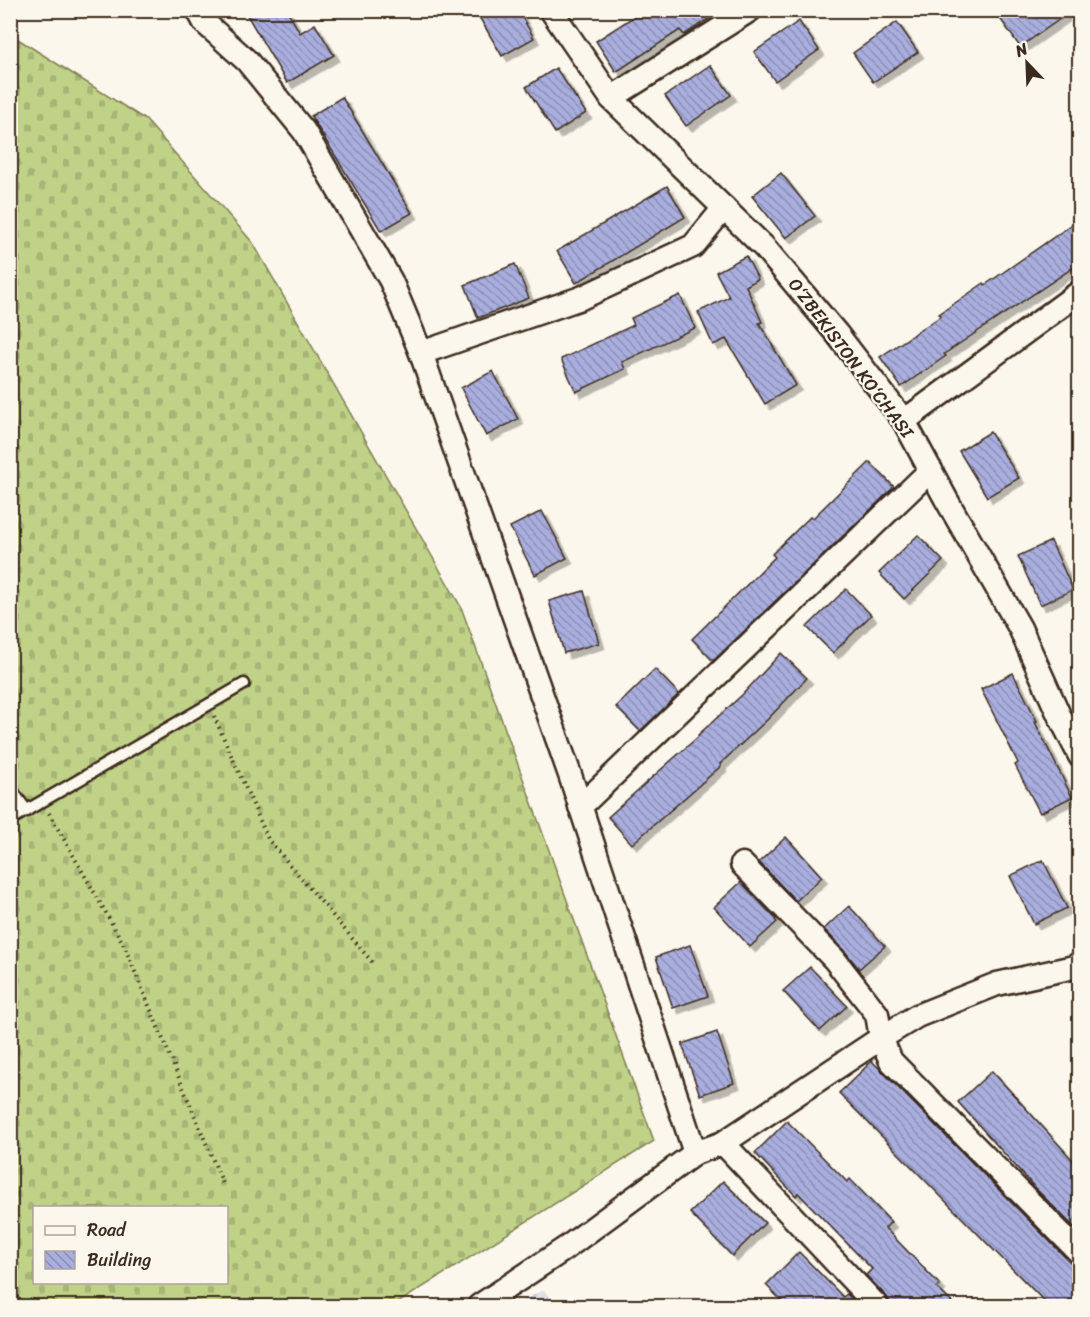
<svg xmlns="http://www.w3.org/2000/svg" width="1090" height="1317" font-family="Sriracha,sans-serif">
  <defs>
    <pattern id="industrial-furrows" width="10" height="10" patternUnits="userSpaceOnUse" patternTransform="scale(1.5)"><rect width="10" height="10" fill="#e2e1e8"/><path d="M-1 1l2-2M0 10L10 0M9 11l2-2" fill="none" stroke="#c3c1c7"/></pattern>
    <pattern id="cemetery-stones" width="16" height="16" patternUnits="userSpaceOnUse" patternTransform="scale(1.5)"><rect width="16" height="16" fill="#c0d287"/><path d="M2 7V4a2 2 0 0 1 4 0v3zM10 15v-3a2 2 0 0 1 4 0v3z" fill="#a6b474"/></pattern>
    <pattern id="building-back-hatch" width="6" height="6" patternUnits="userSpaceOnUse" patternTransform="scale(1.5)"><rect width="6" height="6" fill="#a9aedf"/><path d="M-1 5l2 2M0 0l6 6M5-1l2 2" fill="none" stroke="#8b8eb4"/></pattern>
    <filter id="shadow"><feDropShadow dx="5.5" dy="5.5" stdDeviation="0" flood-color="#0004"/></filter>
  </defs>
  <rect width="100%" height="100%" fill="#fbf7ec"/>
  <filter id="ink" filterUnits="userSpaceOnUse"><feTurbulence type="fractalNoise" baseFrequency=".0167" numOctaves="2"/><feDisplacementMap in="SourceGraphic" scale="12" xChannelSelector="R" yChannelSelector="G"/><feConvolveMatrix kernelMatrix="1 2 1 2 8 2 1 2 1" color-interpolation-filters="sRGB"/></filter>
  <g filter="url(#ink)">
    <!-- industrial -->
    <polygon fill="url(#industrial-furrows)" points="544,1290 557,1306 511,1306"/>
    <!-- cemetery -->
    <path fill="url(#cemetery-stones)" stroke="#7e7e52" stroke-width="1.5" fill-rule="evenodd" d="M10 34 146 120 253 243 461 607 654 1141 393 1306H11ZM34 1208H226V1282H34Z"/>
    <!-- building -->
    <g fill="url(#building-back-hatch)" stroke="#3b2a1e" stroke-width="1.5" filter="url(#shadow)">
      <polygon points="244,10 287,10 300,33 315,24 334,55 287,83"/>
      <polygon points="475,10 518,10 534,38 502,56"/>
      <polygon points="644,10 722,10 684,35 680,30 616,72 596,41"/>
      <polygon points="1009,10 1073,10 1020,47 999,17"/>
      <polygon points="799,21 819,50 775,81 754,52"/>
      <polygon points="897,22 918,52 873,82 853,53"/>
      <polygon points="710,65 731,95 686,126 665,96"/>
      <polygon points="556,68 586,113 555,133 526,87"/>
      <polygon points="342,97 412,213 381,231 311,116"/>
      <polygon points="781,173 815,216 786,238 752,196"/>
      <polygon points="667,186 685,217 576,283 557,251"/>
      <polygon points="1080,219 1080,263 944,354 946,356 901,387 880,357 941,316 939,314 984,283 985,285"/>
      <polygon points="746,256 758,279 746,286 762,322 759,323 796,385 765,404 726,339 713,345 698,312 729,297 716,272"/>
      <polygon points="515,264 529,298 478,318 465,285"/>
      <polygon points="680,295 695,328 622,362 625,369 576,392 561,359 634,325 631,318"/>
      <polygon points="493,371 518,419 486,436 461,388"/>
      <polygon points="990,432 1019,478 987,497 959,451"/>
      <polygon points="870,462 894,487 713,661 692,639 775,557 772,554 811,516 813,518"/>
      <polygon points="542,511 567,558 535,575 510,527"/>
      <polygon points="918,535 943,561 904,599 879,573"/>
      <polygon points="1051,541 1073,590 1040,605 1018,556"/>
      <polygon points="846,589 871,615 833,653 807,627"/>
      <polygon points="584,591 599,643 564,653 549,601"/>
      <polygon points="781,653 807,678 767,720 720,764 721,766 632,844 608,817 648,781 699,736 698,735 742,695"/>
      <polygon points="655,669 679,694 640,731 616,707"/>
      <polygon points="1013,673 1037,721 1035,722 1072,797 1040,813 1015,765 1018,763 981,689"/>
      <polygon points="786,837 822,877 796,901 759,862"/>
      <polygon points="1043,860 1067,908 1034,924 1010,876"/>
      <polygon points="741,882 776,919 775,920 777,922 750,947 714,907"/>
      <polygon points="849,906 885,946 859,969 844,950 824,929"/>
      <polygon points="690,945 708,996 673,1008 656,957"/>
      <polygon points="810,967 847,1006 820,1031 783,991"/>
      <polygon points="717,1032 734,1083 700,1095 682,1044"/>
      <polygon points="872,1061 1070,1262 1080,1266 1080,1306 1049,1306 839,1093"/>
      <polygon points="992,1071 1080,1168 1080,1233 1038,1191 958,1102"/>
      <polygon points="787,1121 847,1182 850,1179 891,1222 885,1228 940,1285 937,1288 956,1306 890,1306 890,1302 887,1297 866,1275 872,1269 798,1193 796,1196 755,1153"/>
      <polygon points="723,1181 765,1223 732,1256 690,1213"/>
      <polygon points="799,1252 843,1297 847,1294 859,1306 787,1306 766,1285"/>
    </g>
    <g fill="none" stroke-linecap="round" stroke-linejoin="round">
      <!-- service casing -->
      <g stroke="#3b2a1e" stroke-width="15">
        <g id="service">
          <polyline points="10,788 27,811"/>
          <polyline points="10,820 244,684"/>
        </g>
      </g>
      <!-- minor casing -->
      <g stroke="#3b2a1e" stroke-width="27">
        <g id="minor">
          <polyline points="198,10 205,23 247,61 304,131 391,281 421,353 570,775 695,1153"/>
          <polyline points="551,10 611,98 764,247 837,334 904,421 946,499 1020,628 1059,715 1080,756"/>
          <polyline points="611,98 750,10"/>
          <polyline points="421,353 581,298 693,246 724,208"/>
          <polyline points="904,421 1080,292"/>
          <polyline points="580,807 931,470"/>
          <polyline points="742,864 834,959 877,1014 881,1038 891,1061 1080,1253"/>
          <polyline points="723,1143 877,1306"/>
          <polyline points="479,1306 566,1248 695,1153 723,1143 881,1038 917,1016 997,984 1074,967 1080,963"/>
        </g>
      </g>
      <!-- path -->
      <g stroke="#3b2a1e" stroke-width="4" stroke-dasharray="1.5 4.5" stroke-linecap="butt">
        <polyline points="214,716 268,839 373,963"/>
        <polyline points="49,813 123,943 223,1184"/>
      </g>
      <!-- service -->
      <use href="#service" stroke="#fbf7ec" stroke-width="10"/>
      <!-- minor -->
      <use href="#minor" stroke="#fbf7ec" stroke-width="22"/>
    </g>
  </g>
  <g text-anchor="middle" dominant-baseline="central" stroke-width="4.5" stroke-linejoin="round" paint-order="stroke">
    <!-- street labels -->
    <g font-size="18" fill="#3b2a1e" stroke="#fbf7ec">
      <text transform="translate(851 358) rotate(53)">O‘ZBEKISTON KO‘CHASI</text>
    </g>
  </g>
  <!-- margin -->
  <rect width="1090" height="1317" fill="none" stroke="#fbf7ec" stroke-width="36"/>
  <rect x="18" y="18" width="1054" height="1281" fill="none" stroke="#3b2a1e" stroke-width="2" filter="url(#ink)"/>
  <!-- legend -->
  <rect x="33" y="1206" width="195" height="78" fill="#fbf7ec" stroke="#aea59a" stroke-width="1.5"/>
  <rect x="45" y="1226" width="30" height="9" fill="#fbf7ec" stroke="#aea59a" stroke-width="1.5"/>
  <text x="87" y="1236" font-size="18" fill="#3b2a1e">Road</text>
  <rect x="45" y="1251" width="30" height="18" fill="url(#building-back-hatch)" stroke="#aea59a" stroke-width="1.5"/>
  <text x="87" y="1266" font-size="18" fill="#3b2a1e">Building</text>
  <!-- north arrow -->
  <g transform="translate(1027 63) rotate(337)" stroke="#fbf7ec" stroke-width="4.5" paint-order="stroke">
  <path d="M0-4.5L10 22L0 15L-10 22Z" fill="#3b2a1e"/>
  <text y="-9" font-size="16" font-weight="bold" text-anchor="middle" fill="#3b2a1e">N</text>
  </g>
</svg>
